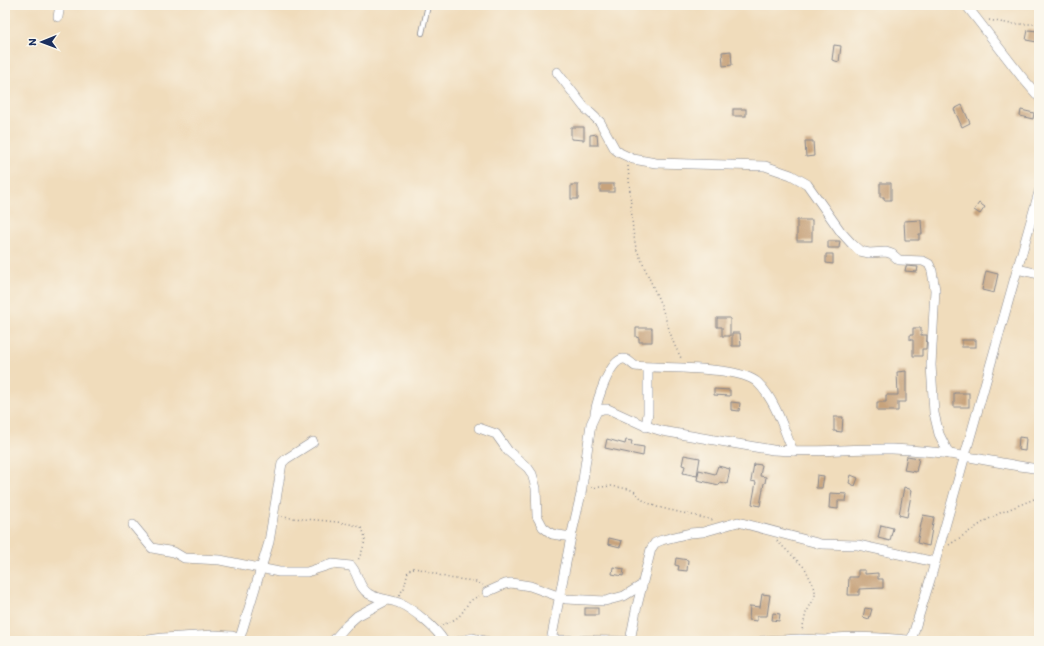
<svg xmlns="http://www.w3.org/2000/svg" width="1044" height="646" font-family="Itim,sans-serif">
  <rect width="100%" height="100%" fill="#fbf7ec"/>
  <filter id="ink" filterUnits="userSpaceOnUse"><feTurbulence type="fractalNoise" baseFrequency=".025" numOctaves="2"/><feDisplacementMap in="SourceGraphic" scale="8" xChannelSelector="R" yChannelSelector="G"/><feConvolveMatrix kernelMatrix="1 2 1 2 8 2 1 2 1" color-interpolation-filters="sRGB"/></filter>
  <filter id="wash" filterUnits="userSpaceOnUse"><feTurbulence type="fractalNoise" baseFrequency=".012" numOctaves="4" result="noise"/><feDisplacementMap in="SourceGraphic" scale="16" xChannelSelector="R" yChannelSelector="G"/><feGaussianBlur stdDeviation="0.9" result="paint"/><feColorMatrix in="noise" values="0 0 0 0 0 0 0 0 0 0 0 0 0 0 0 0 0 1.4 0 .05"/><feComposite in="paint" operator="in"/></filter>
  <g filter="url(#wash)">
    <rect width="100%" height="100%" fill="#f0dcbb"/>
    <g id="blocks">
      <!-- building -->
      <g fill="#c7a37b">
        <polygon points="1028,30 1038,31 1037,42 1026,40"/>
        <polygon points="834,45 841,46 839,62 832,60"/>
        <polygon points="731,51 732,65 723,66 722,52"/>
        <polygon points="962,105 970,123 962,127 954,109"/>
        <rect x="733" y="109" width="13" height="7"/>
        <polygon points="1021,110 1034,113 1033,119 1020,116"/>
        <polygon points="571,127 584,127 584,140 571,139"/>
        <polygon points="597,134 598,145 590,145 590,135"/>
        <polygon points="805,141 813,141 814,156 806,157"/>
        <polygon points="880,183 891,183 891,200 884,200 884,197 880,197"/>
        <rect x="600" y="184" width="14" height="8"/>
        <rect x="571" y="185" width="7" height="14"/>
        <polygon points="979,203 985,207 980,214 974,210"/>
        <rect x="797" y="220" width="15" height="21"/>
        <polygon points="921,220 922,234 919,234 919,240 905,240 904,221"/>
        <polygon points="828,241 840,241 839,248 828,248"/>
        <polygon points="826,254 833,254 833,264 826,263"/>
        <polygon points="906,266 918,267 917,272 905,271"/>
        <polygon points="986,271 998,274 994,293 982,290"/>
        <polygon points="717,318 730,318 730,336 722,336 722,327 717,327"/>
        <polygon points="636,328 652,328 652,342 639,342 639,338 636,337"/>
        <polygon points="913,328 921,328 921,335 927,335 926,349 922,349 922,356 913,356 913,340 910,340 910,335 913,335"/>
        <polygon points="732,333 740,333 741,346 732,346"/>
        <rect x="962" y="340" width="14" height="7"/>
        <polygon points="906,371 906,402 898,402 898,411 877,411 877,402 886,402 886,395 898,395 897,372"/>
        <polygon points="714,389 730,390 730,396 714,395"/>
        <rect x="954" y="393" width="15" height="14"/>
        <polygon points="731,402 740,403 739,411 731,410"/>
        <polygon points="834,417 843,417 842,432 834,431"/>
        <polygon points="1019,437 1026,438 1025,451 1018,450"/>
        <polygon points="607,439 625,444 626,440 632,441 631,445 644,447 643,456 605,448"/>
        <polygon points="684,455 700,458 697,476 683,473 685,466 682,465"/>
        <polygon points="907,456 919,458 916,472 904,470"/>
        <polygon points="754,464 762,465 760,476 766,477 765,483 764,483 760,506 752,504 756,482 751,481"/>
        <polygon points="718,466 730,469 727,484 720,482 719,485 697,480 699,470 715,474"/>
        <polygon points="817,475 824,476 822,488 816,488"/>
        <polygon points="851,475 858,478 855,486 849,483"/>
        <polygon points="904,487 912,490 907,517 899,515"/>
        <polygon points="830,493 847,494 846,501 838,501 838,509 829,508"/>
        <polygon points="923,515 934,517 929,546 917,543"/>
        <polygon points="881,525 893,528 890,541 878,538"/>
        <polygon points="609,538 622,541 620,547 608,544"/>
        <polygon points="676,558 688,560 687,571 678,570 679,566 675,565"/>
        <polygon points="613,567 624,569 623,576 612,574"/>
        <polygon points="858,570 865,570 865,574 878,573 878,579 883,579 883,588 859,589 859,595 848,595 849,577 858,577"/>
        <polygon points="762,594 770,595 767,616 757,616 757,621 749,620 750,606 760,607"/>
        <rect x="585" y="608" width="13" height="7"/>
        <polygon points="865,608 872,609 869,619 863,617"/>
        <polygon points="773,613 780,614 779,621 772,620"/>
      </g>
    </g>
  </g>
  <g filter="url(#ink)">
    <use href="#blocks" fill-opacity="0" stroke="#86868c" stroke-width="1"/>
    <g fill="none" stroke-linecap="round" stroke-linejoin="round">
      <!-- lane casing -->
      <g stroke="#86868c" stroke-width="6">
        <polyline id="lane" points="422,33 428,5"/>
      </g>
      <!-- street casing -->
      <g stroke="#86868c" stroke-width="10">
        <g id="street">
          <polyline points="966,5 1021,76 1039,97"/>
          <polyline points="58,17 60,5"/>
          <polyline points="557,72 584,107 600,122 615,149 620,153 633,159 656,163 765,166 791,175 807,184 841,232 852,244 860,251 869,253 886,252 892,254 899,260 923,261 929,264 932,271 935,290 931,365 934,413 939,434 949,454"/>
          <polyline points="1017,269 1039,274"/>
          <path d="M595 413C597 401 609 361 623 359 628 358 631 364 635 366 663 369 740 365 758 383 776 401 783 428 793 451"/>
          <polyline points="646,427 648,413 648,368"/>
          <polyline points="479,428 496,434 508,451 528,468 532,474 536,488 537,516 543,527 552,534 571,537"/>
          <path d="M133 525 152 548 174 552 184 558 220 560 279 572H307L332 564 351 566C359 574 358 588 369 594 377 599 389 599 399 603 413 609 436 628 444 641"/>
          <polyline points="487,592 505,584 511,583 530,586 566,599 605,601 624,596 642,585"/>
          <polyline points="551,640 622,641"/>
          <polyline points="141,641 163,638 214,635 232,636 240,639"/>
          <polyline points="239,641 269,542 282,463 286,459 313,442"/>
          <polyline points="333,641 347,625 357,616 387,600"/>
          <polyline points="460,641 473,638 485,641"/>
          <path d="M551 641 571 537 581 494 591 424 597 411 603 409H608L643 425 662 431 773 450C813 453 852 448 892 449 911 450 930 451 949 454 979 458 1009 465 1039 469"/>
          <polyline points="630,641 636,610 651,549 655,543 662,540 690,533 703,532 738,522 821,544 858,545 935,562"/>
          <polyline points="762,641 800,639 825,640"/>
          <path d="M824 641C838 634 893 639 911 640"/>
          <polyline points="911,641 930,580 1039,192"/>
        </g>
      </g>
      <!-- path -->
      <g stroke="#86868c" stroke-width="1.5" stroke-dasharray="1 3" stroke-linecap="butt">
        <polyline points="989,20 1011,24 1039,24"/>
        <polyline points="628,166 633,231 636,248 661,305 674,344 681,358"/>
        <polyline points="591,488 611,486 629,489 635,492 644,501 657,507 713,520"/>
        <path d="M282 517C295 519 353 521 361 528 369 537 362 552 358 560"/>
        <polyline points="777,541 805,568 815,589 815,597 806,613 802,630"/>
        <polyline points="949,545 985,521 1000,513 1039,497"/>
        <path d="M399 595 404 588 408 571 412 568C426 569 436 575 449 578 460 580 473 579 483 585"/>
        <path d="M442 625C449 622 456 620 461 614 468 605 467 601 479 596"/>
      </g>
      <!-- lane -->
      <use href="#lane" stroke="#fff" stroke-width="4.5"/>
      <!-- street -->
      <use href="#street" stroke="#fff" stroke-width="9"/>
    </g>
  </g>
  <!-- margin -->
  <rect width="1044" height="646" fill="none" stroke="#fbf7ec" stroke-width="20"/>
  <!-- north arrow -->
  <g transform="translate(42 42) rotate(269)" stroke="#fbf7ec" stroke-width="3" paint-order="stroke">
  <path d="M0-3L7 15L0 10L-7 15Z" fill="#1b2f5e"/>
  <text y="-6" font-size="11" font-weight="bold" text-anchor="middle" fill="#1b2f5e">N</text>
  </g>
</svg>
